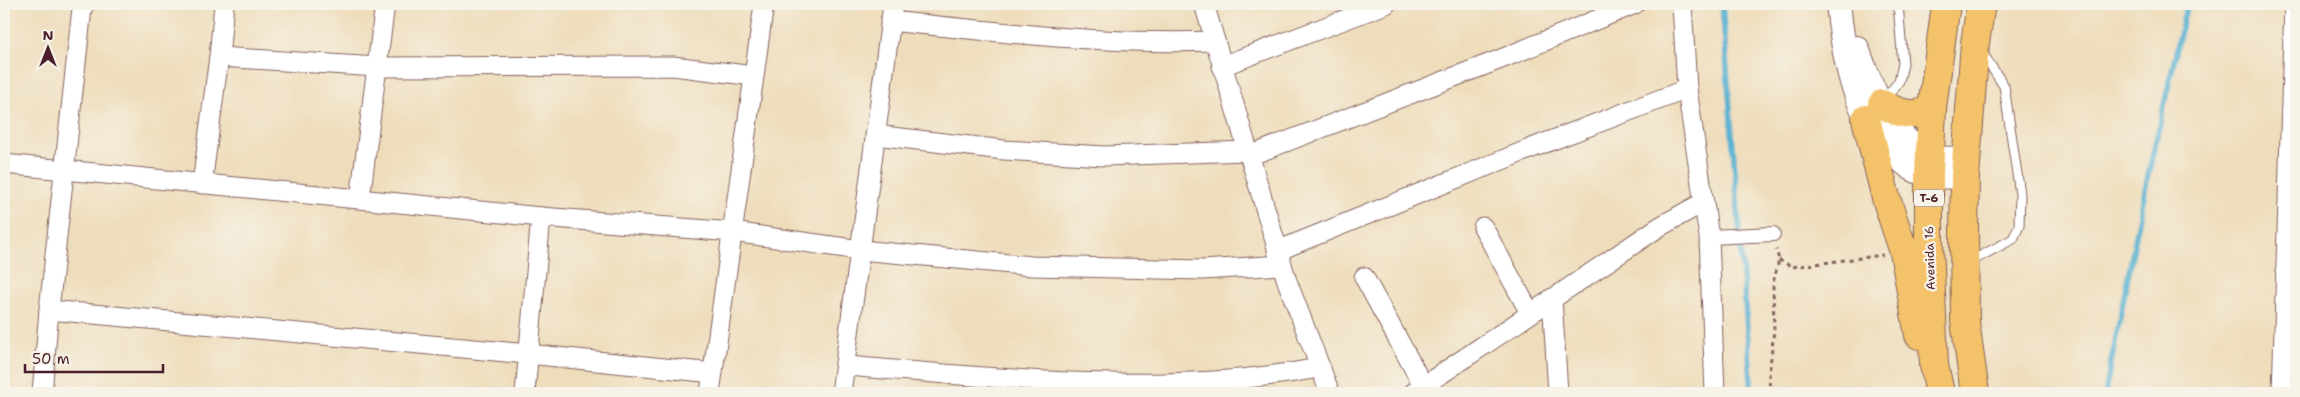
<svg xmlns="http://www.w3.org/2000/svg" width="2300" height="397" font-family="'Shantell Sans',sans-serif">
  <rect width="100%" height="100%" fill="#f7f3e8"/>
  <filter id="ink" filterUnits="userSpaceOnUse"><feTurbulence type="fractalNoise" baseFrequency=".02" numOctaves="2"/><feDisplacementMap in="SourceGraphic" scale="10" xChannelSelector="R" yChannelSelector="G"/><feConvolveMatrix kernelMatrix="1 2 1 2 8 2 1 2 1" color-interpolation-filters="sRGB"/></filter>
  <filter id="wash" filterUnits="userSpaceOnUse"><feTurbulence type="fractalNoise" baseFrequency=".0096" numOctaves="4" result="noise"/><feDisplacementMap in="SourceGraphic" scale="20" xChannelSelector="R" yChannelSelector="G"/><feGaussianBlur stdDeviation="1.12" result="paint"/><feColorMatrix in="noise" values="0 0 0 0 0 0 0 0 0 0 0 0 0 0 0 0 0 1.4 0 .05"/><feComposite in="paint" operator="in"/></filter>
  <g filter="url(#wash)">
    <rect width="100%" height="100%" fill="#edb"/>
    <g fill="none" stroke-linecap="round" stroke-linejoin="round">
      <!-- stream -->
      <g stroke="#53afd1" stroke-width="5.5">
        <polyline points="1722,4 1752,393"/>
        <polyline points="2105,393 2147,180 2187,4"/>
      </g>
    </g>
  </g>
  <g filter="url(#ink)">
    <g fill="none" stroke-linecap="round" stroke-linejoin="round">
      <!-- service casing -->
      <g stroke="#83625d" stroke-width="11">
        <g id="service">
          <polyline points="1883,102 1899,81 1903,64 1898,4"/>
          <polyline points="1969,262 2013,239 2019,226 2020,194 2004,86 1981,51"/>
        </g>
      </g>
      <!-- pedestrian casing -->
      <g stroke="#83625d" stroke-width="16">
        <polyline id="pedestrian" points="1709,237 1773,234"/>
      </g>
      <!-- minor casing -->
      <g stroke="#83625d" stroke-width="21">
        <g id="minor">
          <polyline points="1204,4 1287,281 1330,393"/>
          <polyline points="1682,4 1687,89 1709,237 1715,393"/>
          <path d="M890 21C998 32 1106 45 1215 41"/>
          <polyline points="219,57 377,67 673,66 754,76"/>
          <polyline points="1222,66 1386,4"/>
          <polyline points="875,135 1004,150 1104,156 1247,151"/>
          <polyline points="1249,156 1501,59 1635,4"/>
          <polyline points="4,164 541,217 733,232 860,250 1032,266 1202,270 1281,265"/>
          <polyline points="202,184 219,57 224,4"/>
          <polyline points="360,199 385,4"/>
          <polyline points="1483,227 1530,313"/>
          <polyline points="1277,251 1537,146 1687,89"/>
          <polyline points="1364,277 1424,387"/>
          <polyline points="1552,298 1558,393"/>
          <polyline points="49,310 528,354 713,373"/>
          <path d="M845 366C1002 378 1163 397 1319 368"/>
          <polyline points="42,393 49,310 82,8 85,4"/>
          <polyline points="525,393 541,217"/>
          <polyline points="710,393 764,4"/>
          <polyline points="841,393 893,4"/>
          <polyline points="1413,393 1659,227 1704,202"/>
          <polyline points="2282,393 2294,4"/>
        </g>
      </g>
      <!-- tertiary casing -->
      <g stroke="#83625d" stroke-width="26">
        <g id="tertiary">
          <path d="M1838 4C1844 59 1853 115 1895 154 1901 159 1906 166 1913 169 1928 178 1948 176 1965 177"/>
          <path d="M1857 48C1871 87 1890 135 1928 156 1937 161 1956 158 1967 158"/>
        </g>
      </g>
      <!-- trunk casing -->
      <g stroke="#83625d" stroke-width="30">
        <g id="trunk">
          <path d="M1882 104C1898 113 1915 119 1932 108"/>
          <polyline points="1866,119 1886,198 1904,252 1919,335"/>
          <polyline points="1940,393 1934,365 1929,244 1929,175 1932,108 1946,4"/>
          <polyline points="1975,393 1965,321 1964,232 1965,177 1975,43 1981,4"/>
        </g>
      </g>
      <!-- path -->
      <g stroke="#83625d" stroke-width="3" stroke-dasharray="4 4" stroke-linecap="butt">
        <polyline points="1779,260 1792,267 1883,255"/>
        <polyline points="1770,393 1769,376 1774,330 1773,283 1779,260 1776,249"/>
      </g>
      <!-- service -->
      <use href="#service" stroke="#fff" stroke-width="9"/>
      <!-- pedestrian -->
      <use href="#pedestrian" stroke="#fff" stroke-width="14"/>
      <!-- minor -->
      <use href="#minor" stroke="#fff" stroke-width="19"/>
      <!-- tertiary -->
      <use href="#tertiary" stroke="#fff" stroke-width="24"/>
      <!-- trunk -->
      <use href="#trunk" stroke="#f4c26a" stroke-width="28"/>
    </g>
  </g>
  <g text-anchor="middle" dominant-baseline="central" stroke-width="4.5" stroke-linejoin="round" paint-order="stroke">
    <!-- shield labels -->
    <rect fill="#f7f3e8" stroke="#7e5f64" stroke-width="1" x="1914" y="189.5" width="30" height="17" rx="4"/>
    <g font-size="11" font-weight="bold" fill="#4a1f2b">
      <text x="1929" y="198">T-6</text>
    </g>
    <!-- street labels -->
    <g font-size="12" fill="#4a1f2b" stroke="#f7f3e8">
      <text transform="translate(1930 258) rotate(-92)">Avenida 16</text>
    </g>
  </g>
  <!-- margin -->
  <rect width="2300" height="397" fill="none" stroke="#f7f3e8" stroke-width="20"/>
  <!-- north arrow -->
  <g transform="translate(48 48)" stroke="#f7f3e8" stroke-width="4" paint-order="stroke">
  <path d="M0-4L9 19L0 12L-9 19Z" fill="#4a1f2b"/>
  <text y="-8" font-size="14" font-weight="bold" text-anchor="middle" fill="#4a1f2b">N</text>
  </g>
  <!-- scale -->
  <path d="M25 364v8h138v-8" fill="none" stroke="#4a1f2b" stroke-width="2.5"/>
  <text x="32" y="364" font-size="15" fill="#4a1f2b" stroke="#f7f3e8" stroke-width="4" paint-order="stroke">50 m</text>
</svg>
